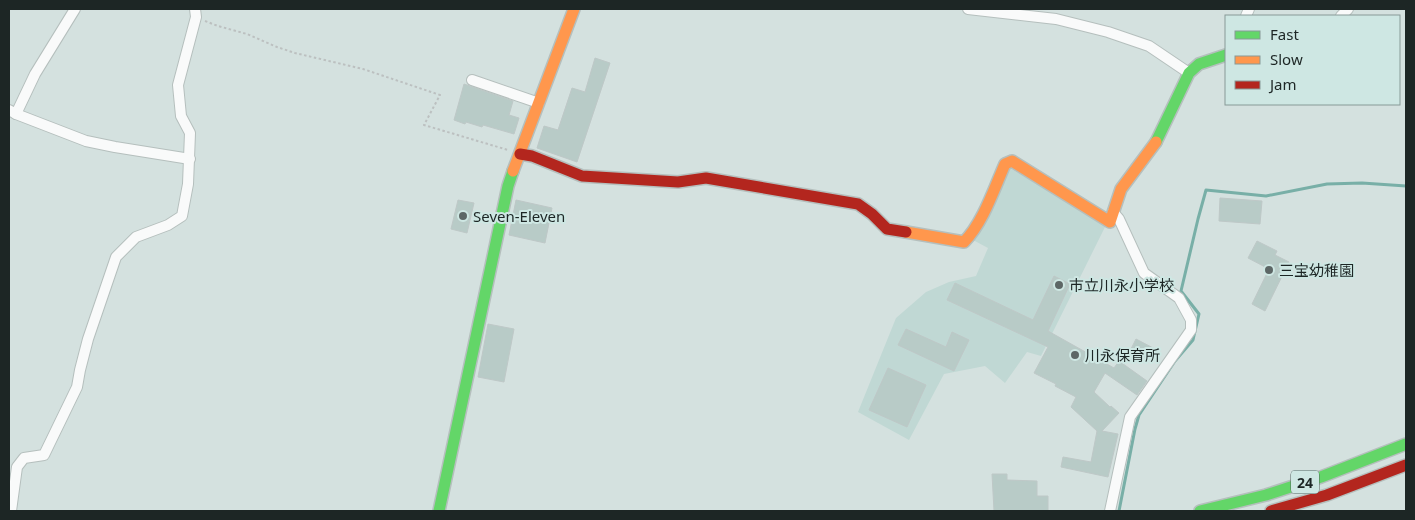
<svg xmlns="http://www.w3.org/2000/svg" width="1415" height="520" font-family="'Noto Sans','Noto Sans JP',sans-serif">
  <rect width="100%" height="100%" fill="#d4e1df"/>
  <!-- built -->
  <polygon fill="#c0d8d4" points="1008,167 1106,225 1041,356 1027,352 1005,383 985,366 944,374 909,440 858,412 896,318 926,292 949,282 976,276 988,248 973,240"/>
  <g fill="none" stroke-linecap="round" stroke-linejoin="round">
    <!-- stream -->
    <polyline stroke="#78afa7" stroke-width="3" points="1119,511 1135,429 1139,415 1175,361 1193,340 1199,314 1181,291 1198,219 1206,190 1266,196 1327,184 1362,183 1406,186"/>
  </g>
  <!-- building -->
  <g fill="#b8cbc7" stroke="#bec8c7">
    <polygon points="595,58 610,63 577,162 537,148 544,126 558,130 572,88 585,92"/>
    <polygon points="464,84 513,101 509,115 519,118 514,134 483,125 482,127 466,122 465,124 454,120"/>
    <polygon points="1220,198 1262,201 1260,224 1219,221"/>
    <polygon points="458,200 474,203 467,233 451,229"/>
    <polygon points="516,200 552,208 545,243 509,235"/>
    <polygon points="1257,241 1277,251 1275,255 1289,262 1265,311 1252,304 1269,269 1248,258"/>
    <polygon points="1054,276 1070,284 1048,331 1114,368 1119,361 1147,381 1137,395 1105,373 1094,392 1110,407 1111,406 1119,413 1102,431 1118,434 1108,477 1061,467 1063,457 1091,462 1097,431 1071,407 1076,397 1055,386 1056,384 1034,373 1048,347 947,300 955,283 1033,320"/>
    <polygon points="488,324 514,329 504,382 478,377"/>
    <polygon points="906,329 946,347 952,332 969,340 954,371 898,345"/>
    <polygon points="1136,339 1155,349 1147,362 1129,353"/>
    <polygon points="888,368 926,385 907,427 869,410"/>
    <polygon points="992,474 1007,474 1007,480 1037,481 1037,496 1048,496 1048,511 994,511"/>
  </g>
  <g fill="none" stroke-linecap="round" stroke-linejoin="round">
    <!-- street casing -->
    <g stroke="#b5bfbd" stroke-width="12">
      <g id="street">
        <polyline points="968,9 1056,19 1108,32 1149,46 1189,73"/>
        <polyline points="1246,16 1249,9"/>
        <polyline points="1341,16 1348,9"/>
        <polyline points="472,80 539,103"/>
        <polyline points="9,110 16,114 86,141 115,147 190,159"/>
        <polyline points="16,114 35,74 75,9"/>
        <polyline points="11,511 17,467 24,458 44,455 77,387 80,370 88,339 116,257 136,237 168,225 182,216 188,184 190,133 181,116 178,85 196,17 195,9"/>
        <polyline points="1110,511 1130,417 1191,330 1191,320 1179,298 1144,273 1119,219 1113,212"/>
      </g>
    </g>
    <!-- fast casing -->
    <g stroke="#b5bfbd" stroke-width="14">
      <g id="fast">
        <polyline points="1156,142 1189,73 1199,64 1226,55"/>
        <polyline points="439,511 508,186 513,171"/>
        <polyline points="1200,511 1266,495 1321,477 1406,444"/>
      </g>
    </g>
    <!-- slow casing -->
    <g stroke="#b5bfbd" stroke-width="14">
      <g id="slow">
        <polyline points="513,171 574,9"/>
        <path d="M906 232 964 242C983 223 994 189 1005 164L1012 161 1110 222 1121 189 1156 142"/>
      </g>
    </g>
    <!-- jam casing -->
    <g stroke="#b5bfbd" stroke-width="14">
      <g id="jam">
        <polyline points="520,154 532,156 582,176 678,182 706,178 858,204 872,214 887,229 906,232"/>
        <polyline points="1271,511 1327,495 1406,465"/>
      </g>
    </g>
    <!-- path -->
    <polyline stroke="#bcc0c0" stroke-width="2" stroke-dasharray="2.5 2.5" stroke-linecap="butt" points="205,21 218,26 247,34 277,47 295,53 363,69 440,95 424,125 508,150"/>
    <!-- street -->
    <use href="#street" stroke="#f9fafa" stroke-width="10"/>
    <!-- fast -->
    <use href="#fast" stroke="#63d668" stroke-width="11"/>
    <!-- slow -->
    <use href="#slow" stroke="#ff974d" stroke-width="11"/>
    <!-- jam -->
    <use href="#jam" stroke="#b3261e" stroke-width="11"/>
  </g>
  <!-- markers -->
  <g fill="#5d6766" stroke="#cee7e3" stroke-width="2">
    <circle cx="463" cy="216" r="5"/>
    <circle cx="1269" cy="270" r="5"/>
    <circle cx="1059" cy="285" r="5"/>
    <circle cx="1075" cy="355" r="5"/>
  </g>
  <g text-anchor="middle" dominant-baseline="central" stroke-width="4" stroke-linejoin="round" paint-order="stroke">
    <!-- shield labels -->
    <rect fill="#cee7e3" stroke="#52605e" stroke-width="1" x="1291" y="470.5" width="28" height="23" rx="4"/>
    <g font-size="14" font-weight="bold" fill="#1d2625">
      <text x="1305" y="482">24</text>
    </g>
    <!-- poi labels -->
    <g font-size="15" fill="#1d2625" stroke="#cee7e3" text-anchor="start">
      <text x="473" y="216">Seven-Eleven</text>
      <text x="1279" y="270">三宝幼稚園</text>
      <text x="1069" y="285">市立川永小学校</text>
      <text x="1085" y="355">川永保育所</text>
    </g>
  </g>
  <!-- border -->
  <rect width="1415" height="520" fill="none" stroke="#1d2625" stroke-width="20"/>
  <!-- legend -->
  <rect x="1225" y="15" width="175" height="90" fill="#cee7e3" stroke="#879a97"/>
  <rect x="1235" y="31" width="25" height="8" fill="#63d668" stroke="#879a97"/>
  <text x="1270" y="40" font-size="15" fill="#1d2625">Fast</text>
  <rect x="1235" y="56" width="25" height="8" fill="#ff974d" stroke="#879a97"/>
  <text x="1270" y="65" font-size="15" fill="#1d2625">Slow</text>
  <rect x="1235" y="81" width="25" height="8" fill="#b3261e" stroke="#879a97"/>
  <text x="1270" y="90" font-size="15" fill="#1d2625">Jam</text>
</svg>
